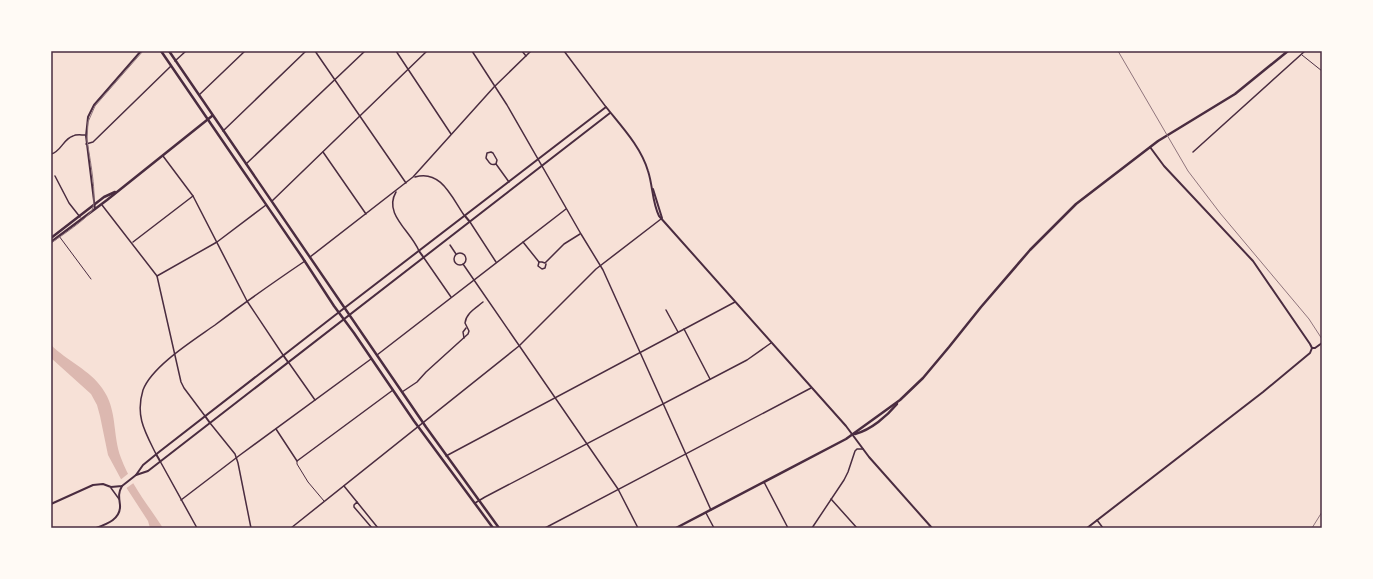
<svg xmlns="http://www.w3.org/2000/svg" width="1373" height="579" font-family="Helvetica,sans-serif">
  <rect width="100%" height="100%" fill="#f7e1d7"/>
  <!-- water -->
  <path fill="#dcb8b0" d="M51 345C66 360 91 371 102 388 118 410 112 434 121 458 130 483 148 505 163 528H150L148 521 122 481 108 455 100 416 97 405 91 394 51 358Z"/>
  <!-- pier -->
  <polygon fill="#f7e1d7" points="129,473 135,482 125,489 119,481"/>
  <g fill="none" stroke-linecap="round" stroke-linejoin="round">
    <!-- service -->
    <g stroke="#4a2c40" stroke-width="1">
      <polyline points="1302,55 1322,71"/>
      <polyline points="59,236 91,279"/>
      <polyline points="297,461 297,464 308,482 324,501"/>
    </g>
    <!-- pedestrian -->
    <g stroke="#4a2c40" stroke-width="1.5">
      <polyline points="450,245 456,254"/>
      <circle cx="460" cy="259" r="6"/>
      <polyline points="463,264 474,280"/>
    </g>
    <!-- minor -->
    <g stroke="#4a2c40" stroke-width="1.5">
      <polyline points="315,51 406,183"/>
      <polyline points="396,51 451,134"/>
      <polyline points="472,51 507,105 581,234 603,270 711,510"/>
      <polyline points="522,51 526,56"/>
      <polyline points="564,51 606,107"/>
      <polyline points="175,61 186,51"/>
      <polyline points="199,95 245,51"/>
      <polyline points="223,131 306,51"/>
      <polyline points="86,144 93,142 171,66"/>
      <polyline points="323,152 366,214"/>
      <path d="M491 152 493 153 497 160 496 164C490 166 489 162 486 158L487 153Z"/>
      <polyline points="1193,152 1305,51"/>
      <path d="M51 154C61 152 63 139 73 136 76 134 81 135 85 135"/>
      <polyline points="163,156 193,196 247,301 283,355"/>
      <polyline points="246,164 365,51"/>
      <polyline points="496,164 509,182"/>
      <polyline points="55,176 69,203 80,217"/>
      <path d="M415 177C441 169 452 198 464 215"/>
      <path d="M396 192C383 214 411 231 419 251"/>
      <polyline points="272,201 427,51"/>
      <polyline points="102,205 157,276 181,382 184,388 205,416"/>
      <polyline points="470,222 496,262"/>
      <polyline points="133,242 193,196"/>
      <polyline points="523,242 539,262 542,262 545,263 564,244 580,234"/>
      <polyline points="310,257 413,177 494,87 531,51"/>
      <polyline points="424,258 451,297"/>
      <polyline points="539,262 538,266 542,269 545,268 546,264"/>
      <polyline points="157,276 217,242 266,205"/>
      <polyline points="474,280 618,489 638,528"/>
      <polyline points="666,310 678,332"/>
      <polyline points="684,329 710,379"/>
      <polyline points="464,338 463,332 466,328"/>
      <polyline points="377,355 566,209"/>
      <polyline points="289,363 315,400"/>
      <path d="M402 392 417 382 426 372 468 334 469 331 465 323C466 313 476 308 483 302"/>
      <polyline points="210,423 235,454 238,463 251,528"/>
      <polyline points="276,429 297,461 393,390"/>
      <path d="M156 454C145 432 135 416 143 390 152 366 194 340 215 325 244 303 274 282 305 261"/>
      <polyline points="446,456 735,302"/>
      <polyline points="160,461 197,528"/>
      <polyline points="764,482 788,528"/>
      <polyline points="344,486 357,502"/>
      <polyline points="111,488 119,499"/>
      <polyline points="831,499 857,528"/>
      <polyline points="181,500 240,455 371,359"/>
      <polyline points="475,503 485,497 747,360 771,343"/>
      <polyline points="706,513 714,528"/>
      <polyline points="1097,520 1103,528"/>
      <polyline points="291,528 519,346 596,269 661,219"/>
      <polyline points="372,528 354,507 354,505 357,502 378,528"/>
      <polyline points="545,528 811,388"/>
      <polyline points="812,528 844,480 848,472 855,451 857,449 863,449"/>
    </g>
    <!-- tertiary -->
    <g stroke="#4a2c40" stroke-width="2">
      <polyline points="653,189 662,218"/>
      <polyline points="95,209 86,136 88,117 94,105 141,51"/>
      <polyline points="465,216 470,222"/>
      <polyline points="419,251 424,258"/>
      <polyline points="1312,348 1315,348 1322,343"/>
      <polyline points="283,355 288,362"/>
      <polyline points="205,416 210,423"/>
      <polyline points="156,454 160,461"/>
      <path d="M136 475 143 465 159 452 334 316 606 107C622 127 641 147 648 171 653 186 652 202 659 216L846 426 869 457 932 528"/>
      <polyline points="51,504 93,485 103,484 111,487 122,486 136,475 148,471 610,113"/>
      <path d="M96 528C107 524 121 519 120 505 119 497 118 493 122 486"/>
      <polyline points="1087,528 1263,392 1310,353 1312,348 1310,344 1253,261 1164,166 1150,147"/>
    </g>
    <!-- secondary -->
    <g stroke="#4a2c40" stroke-width="2.5">
      <polyline points="51,238 104,197 115,192"/>
      <polyline points="51,242 107,200 212,116"/>
      <path d="M855 434C871 430 887 416 897 404"/>
      <polyline points="676,528 846,439 900,400 923,378 949,347 981,307 1030,250 1076,204 1158,141 1235,94 1288,51"/>
    </g>
    <!-- primary -->
    <g stroke="#4a2c40" stroke-width="2.5">
      <polyline points="161,51 302,257 334,306 354,333 414,421 493,528"/>
      <polyline points="169,51 426,427 499,528"/>
    </g>
    <!-- tram -->
    <path stroke="#8f747c" stroke-width="1" d="M51 243C61 236 87 219 92 210 98 199 89 154 87 140L88 122 95 106 143 51"/>
    <!-- rail -->
    <g stroke="#8f747c" stroke-width="1">
      <polyline points="1118,51 1188,171 1220,213 1309,319 1322,339"/>
      <polyline points="1312,528 1322,512"/>
    </g>
  </g>
  <!-- border -->
  <rect width="1373" height="579" fill="none" stroke="#fffaf5" stroke-width="104"/>
  <rect x="52" y="52" width="1269" height="475" fill="none" stroke="#4a2c40" stroke-width="1.5"/>
</svg>
